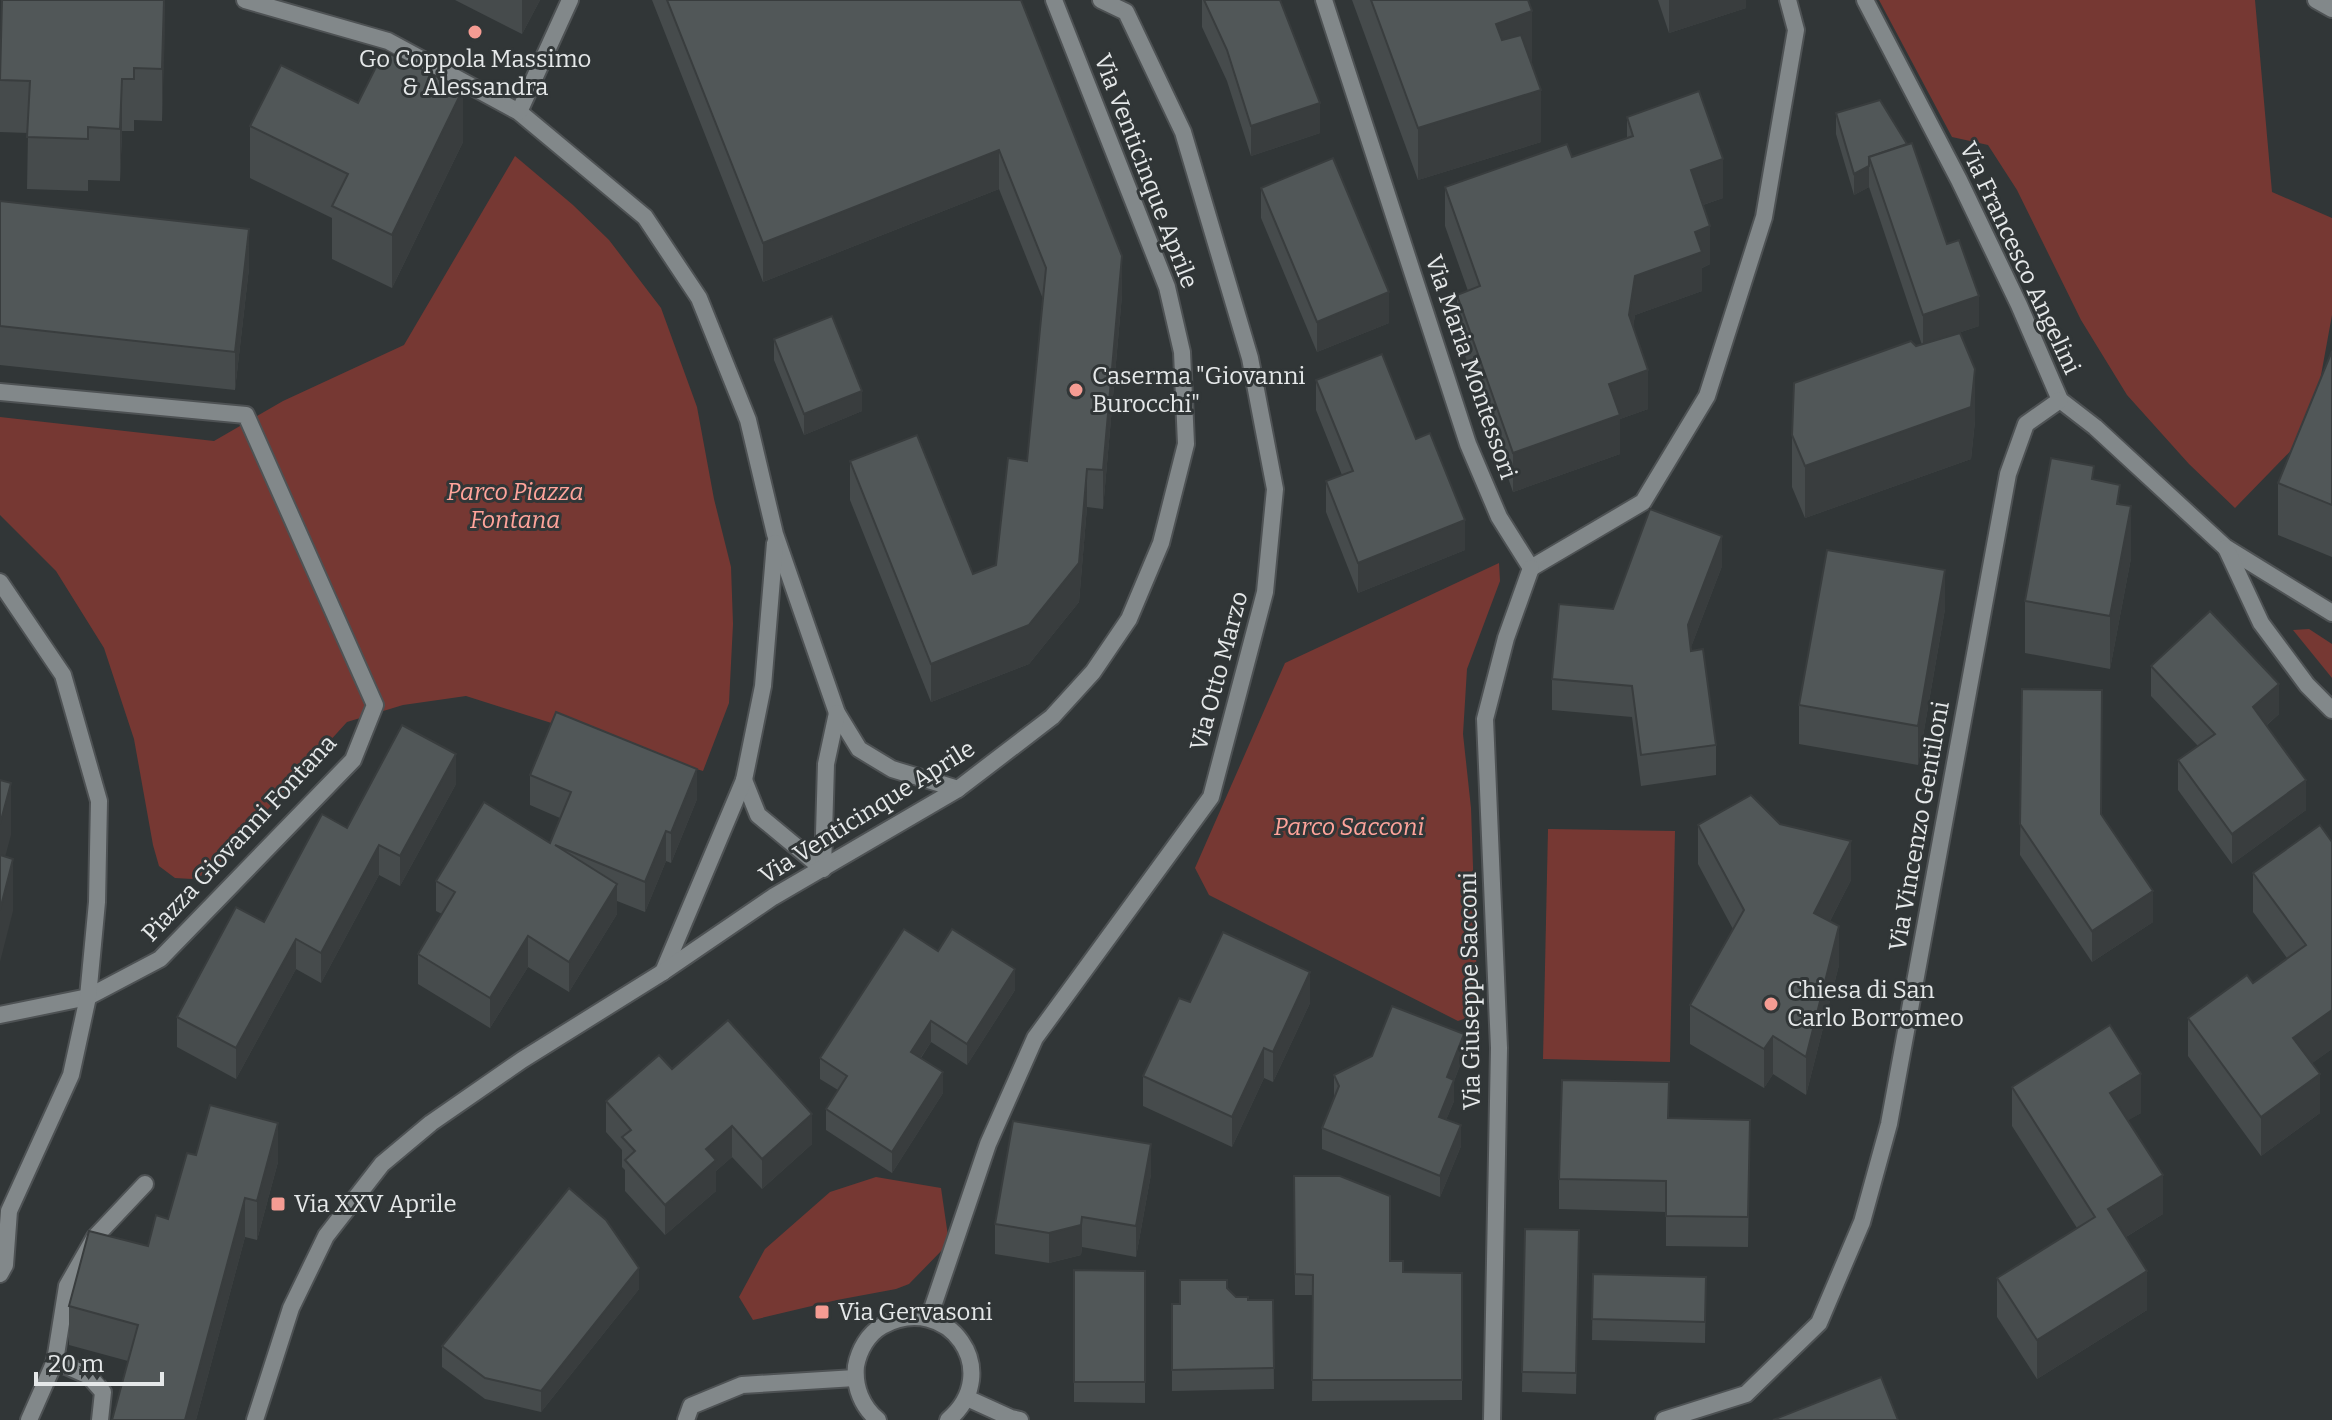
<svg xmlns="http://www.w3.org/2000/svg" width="2332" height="1420" font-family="Bitter,serif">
  <rect width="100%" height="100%" fill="#313637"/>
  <!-- green -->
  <g fill="#763833">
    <polygon points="1879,0 2255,0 2272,192 2332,218 2332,315 2311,430 2235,508 2189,464 2127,395 2081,320 2017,190 1988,145 1952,137"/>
    <polygon points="515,156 573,205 609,240 661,308 697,407 714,499 731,567 733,624 729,703 703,771 466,696 403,705 347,722 211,872 192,879 175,878 159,866 153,845 134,739 104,648 56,571 0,515 0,417 214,441 283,401 404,345"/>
    <polygon points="1499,563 1500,581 1467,669 1463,734 1471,808 1478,1014 1458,1021 1209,895 1195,868 1285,663"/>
    <polygon points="2309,629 2332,644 2332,678 2293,630"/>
    <polygon points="1548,829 1675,831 1670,1062 1543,1059"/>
    <polygon points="876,1177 941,1188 949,1243 909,1284 896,1289 837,1300 753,1320 739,1297 765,1249 830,1192"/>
  </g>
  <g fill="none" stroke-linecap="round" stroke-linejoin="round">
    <!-- service casing -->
    <g stroke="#4e5254" stroke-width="20">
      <g id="service">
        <polyline points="2316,0 2332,9"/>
        <polyline points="0,1015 88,997"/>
        <polyline points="55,1361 89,1376 103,1392 100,1420"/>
        <polyline points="29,1420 55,1361 67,1286 95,1237 145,1184"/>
      </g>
    </g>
    <!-- minor casing -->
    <g stroke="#4e5254" stroke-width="20">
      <g id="minor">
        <polyline points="245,0 388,41 519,112 645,217 699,298 748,420 775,534 837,713 859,749 892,769 958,789"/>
        <polyline points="1324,0 1468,444 1499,517 1531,568 1643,502 1707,396 1764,217 1796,30 1788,0"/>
        <polyline points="1865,0 1959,180 2019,305 2060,400 2095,427 2225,547 2332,613"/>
        <polyline points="519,112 570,0"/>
        <polyline points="0,392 246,415 375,705 353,760 160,959 88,997"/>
        <polyline points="2226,548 2261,623 2307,685 2332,710"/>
        <polyline points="744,780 758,815 823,869"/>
        <polyline points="823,869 826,764 837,713"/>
        <polyline points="663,972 744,780 763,686 775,543"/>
        <polyline points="929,1318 988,1144 1035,1038 1211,797 1265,592 1275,489 1250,358 1183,132 1126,12 1101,0"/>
        <polyline points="967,1398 1011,1418 1020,1420"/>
        <polyline points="686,1420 691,1406 742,1385 855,1378"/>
        <path d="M878 1420C862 1407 854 1387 856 1366 859 1350 868 1334 882 1326 948 1290 1005 1372 948 1420"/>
        <polyline points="1492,1420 1499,1048 1485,719 1506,638 1531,568"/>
        <polyline points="1664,1420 1746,1394 1819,1323 1862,1222 1889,1124 2008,474 2026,424 2060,400"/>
      </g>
    </g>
    <!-- tertiary casing -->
    <g stroke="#4e5254" stroke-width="20">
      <g id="tertiary">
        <polyline points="0,582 63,675 99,801 97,902 88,997 71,1075 9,1211 5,1265 0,1274"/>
        <polyline points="255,1420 291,1308 326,1236 382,1164 431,1123 522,1060 663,972 773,897 958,789 1052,717 1093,672 1129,619 1161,543 1186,444 1182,352 1167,287 1054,0"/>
      </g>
    </g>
    <!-- service -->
    <use href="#service" stroke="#82888a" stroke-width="16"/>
    <!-- minor -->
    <use href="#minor" stroke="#82888a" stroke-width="16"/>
    <!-- tertiary -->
    <use href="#tertiary" stroke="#82888a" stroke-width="16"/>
  </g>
  <!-- wall -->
  <g fill="#464b4c">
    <polygon points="165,0 162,121 134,120 134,131 122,131 120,181 88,180 88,191 27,189 28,133 0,132 0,54"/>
    <polygon points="455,0 540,0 522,34"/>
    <polygon points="652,0 1021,0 1122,295 1103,509 1087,507 1079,602 1029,664 931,702 850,500 850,461 973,574 996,565 1027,461 1043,299 999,189 763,282"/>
    <polygon points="1202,0 1280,0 1320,133 1251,156 1227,81 1202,27"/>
    <polygon points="1352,0 1528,0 1532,64 1541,142 1418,180"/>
    <polygon points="1658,0 1746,0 1746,8 1669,33"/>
    <polygon points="358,103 463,142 392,288 332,259 332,218 250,178 250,126"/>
    <polygon points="1836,113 1947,244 1979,326 1943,338 1975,421 1971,459 1805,518 1792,487 1792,435 1916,346 1922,345 1869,187 1854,195 1836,134"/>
    <polygon points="1627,117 1723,198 1703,205 1710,264 1702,268 1702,291 1635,315 1633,327 1648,409 1620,419 1620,454 1513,492 1457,333 1457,295 1468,291 1445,226 1445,187 1572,157 1627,138"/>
    <polygon points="1261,188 1389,323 1317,352 1261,218"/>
    <polygon points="0,201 249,268 235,390 0,365"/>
    <polygon points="774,339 862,411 804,435 774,360"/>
    <polygon points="2332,351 2332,557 2278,535 2278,483"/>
    <polygon points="1316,380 1416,439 1465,550 1358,593 1326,512 1326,481 1342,475 1316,410"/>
    <polygon points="2094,480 2120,504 2131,558 2110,669 2025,653 2025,601"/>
    <polygon points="1722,566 1691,647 1716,745 1716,775 1641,786 1632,717 1552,710 1552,679 1613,609"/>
    <polygon points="1945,609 1918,765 1799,744 1799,705"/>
    <polygon points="2151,666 2279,714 2267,725 2306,810 2232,864 2178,790 2178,760 2198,746 2151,696"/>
    <polygon points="2022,689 2101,814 2153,922 2092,962 2020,855"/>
    <polygon points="530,775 697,799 671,863 666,861 645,912 617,901 617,914 569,992 528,967 490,1028 418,984 418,954 442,914 436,911 436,881 550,843 560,818 530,805"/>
    <polygon points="456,784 400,886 379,875 321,983 296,969 236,1079 177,1047 177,1017 264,922 347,828"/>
    <polygon points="1698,825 1851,880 1830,921 1839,965 1806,1095 1773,1074 1764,1088 1690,1044 1690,1005 1733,929 1698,864"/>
    <polygon points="2332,842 2332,1049 2312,1063 2320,1113 2261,1156 2188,1056 2188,1018 2253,983 2287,958 2253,912 2253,873"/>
    <polygon points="938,951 1015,990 967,1065 931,1042 921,1058 943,1093 892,1173 826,1130 826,1109 838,1090 820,1079 820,1058"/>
    <polygon points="1190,1002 1310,1003 1273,1082 1264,1078 1232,1147 1143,1106 1143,1076"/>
    <polygon points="1464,1055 1454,1081 1454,1101 1446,1120 1461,1146 1440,1197 1322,1149 1322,1128 1334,1097 1334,1075"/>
    <polygon points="672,1069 812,1144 762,1189 732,1157 716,1171 716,1191 665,1235 625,1191 625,1170 622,1167 622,1150 606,1132 606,1101"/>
    <polygon points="2012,1087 2141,1113 2128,1120 2163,1214 2126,1237 2147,1310 2037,1379 1997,1317 1997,1278 2077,1228 2012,1126"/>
    <polygon points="1669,1118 1750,1120 1748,1247 1666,1246 1666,1212 1559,1209 1559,1179"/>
    <polygon points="196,1155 278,1162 257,1240 245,1237 196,1420 112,1420 128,1361 69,1345 69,1306 148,1246 168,1219"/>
    <polygon points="1151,1174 1136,1257 1082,1247 1081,1255 1049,1263 995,1254 995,1224"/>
    <polygon points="1294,1176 1403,1272 1462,1273 1462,1400 1312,1401 1313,1295 1295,1295"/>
    <polygon points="1525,1229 1579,1230 1576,1394 1522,1392"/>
    <polygon points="1074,1270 1145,1271 1145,1403 1074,1402"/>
    <polygon points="1593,1274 1706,1277 1705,1343 1592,1340"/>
    <polygon points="1227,1288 1236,1297 1248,1300 1273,1300 1274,1389 1172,1391 1172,1304 1180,1304"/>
    <polygon points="639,1289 541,1412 485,1399 442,1367 442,1346"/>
  </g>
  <!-- shaded-wall -->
  <g fill="#393d3e">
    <polygon points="164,0 165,30 162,121 162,69"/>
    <polygon points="522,0 540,0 522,34"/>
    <polygon points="1669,0 1746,0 1746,8 1669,33"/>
    <polygon points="1532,11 1532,64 1496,76 1496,24"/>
    <polygon points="122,79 122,131 120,181 120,129"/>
    <polygon points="463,89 463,142 392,288 392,235"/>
    <polygon points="1541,90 1541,142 1418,180 1418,128"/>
    <polygon points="1320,103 1320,133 1251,156 1251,126"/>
    <polygon points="999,150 999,189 763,282 763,243"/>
    <polygon points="1723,159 1723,198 1691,209 1691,170"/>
    <polygon points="1869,166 1869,187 1854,195 1854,174"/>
    <polygon points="1710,226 1710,264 1702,268 1702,291 1635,315 1629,354 1629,315 1635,276 1695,232"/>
    <polygon points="249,229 249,268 235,390 235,352"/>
    <polygon points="1122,256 1122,295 1103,509 1103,470"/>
    <polygon points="1389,292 1389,323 1317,352 1317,322"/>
    <polygon points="1979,296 1979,326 1923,345 1923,315"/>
    <polygon points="1975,369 1975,421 1971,459 1805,518 1805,466"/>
    <polygon points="1648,370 1648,409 1620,419 1620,454 1513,492 1513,453 1609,384"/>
    <polygon points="862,391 862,411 804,435 804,414"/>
    <polygon points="1087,469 1087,507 1079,602 1029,664 931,702 931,664"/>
    <polygon points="2131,506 2131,558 2110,669 2110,616"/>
    <polygon points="1465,520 1465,550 1358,593 1358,563"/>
    <polygon points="1722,536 1722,566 1688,655 1688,625"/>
    <polygon points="1945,570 1945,609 1918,765 1918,726"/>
    <polygon points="2279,684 2279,714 2253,737 2253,707"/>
    <polygon points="456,754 456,784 400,886 400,856"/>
    <polygon points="697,769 697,799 671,863 671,833"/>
    <polygon points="2306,780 2306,810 2232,864 2232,834"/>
    <polygon points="11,783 11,835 0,876 0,824"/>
    <polygon points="666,831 666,861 645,912 645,882"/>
    <polygon points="1851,841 1851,880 1814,952 1814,913"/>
    <polygon points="379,845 379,875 321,983 321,953"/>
    <polygon points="13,859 13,911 0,962 0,910"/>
    <polygon points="617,884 617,914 569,992 569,962"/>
    <polygon points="2153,891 2153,922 2092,962 2092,931"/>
    <polygon points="1839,926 1839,965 1806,1095 1806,1057"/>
    <polygon points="528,936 528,967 490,1028 490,998"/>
    <polygon points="296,939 296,969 236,1079 236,1048"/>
    <polygon points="1015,969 1015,990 967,1065 967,1044"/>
    <polygon points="1310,972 1310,1003 1273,1082 1273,1052"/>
    <polygon points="2332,980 2332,1049 2293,1077 2293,1038"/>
    <polygon points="931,1021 931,1042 911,1072 911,1052"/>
    <polygon points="1464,1034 1464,1055 1454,1081 1454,1101 1439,1137 1439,1117 1447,1077"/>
    <polygon points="1773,1036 1773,1074 1764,1088 1764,1049"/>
    <polygon points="1264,1048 1264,1078 1232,1147 1232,1117"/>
    <polygon points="943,1072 943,1093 892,1173 892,1152"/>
    <polygon points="2141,1074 2141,1113 2110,1131 2110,1093"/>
    <polygon points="2320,1074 2320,1113 2261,1156 2261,1117"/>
    <polygon points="812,1114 812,1144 762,1189 762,1159"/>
    <polygon points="278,1123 278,1162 257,1240 257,1201"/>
    <polygon points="1461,1125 1461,1146 1440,1197 1440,1176"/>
    <polygon points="732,1126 732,1157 716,1171 716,1191 665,1235 665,1205 706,1149"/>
    <polygon points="1151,1144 1151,1174 1136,1257 1136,1226"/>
    <polygon points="2163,1175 2163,1214 2108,1248 2108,1209"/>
    <polygon points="245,1198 245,1237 196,1420 185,1420"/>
    <polygon points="1082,1217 1082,1247 1081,1255 1049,1263 1049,1233"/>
    <polygon points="639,1268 639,1289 541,1412 541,1391"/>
    <polygon points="2147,1271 2147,1310 2037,1379 2037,1340"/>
  </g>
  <!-- building -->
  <g fill="#515758" stroke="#393d3e" stroke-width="2">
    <polygon points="2,0 164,0 162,69 134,68 134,79 122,79 120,129 88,127 88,139 27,137 30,81 0,80"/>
    <polygon points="667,0 1021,0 1122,256 1103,470 1087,469 1079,563 1029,625 931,664 850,461 917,435 973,574 996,565 1008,458 1027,461 1046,268 999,150 763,243"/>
    <polygon points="1204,0 1280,0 1320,103 1251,126 1227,50"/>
    <polygon points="1371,0 1528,0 1532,11 1496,24 1502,40 1521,35 1541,90 1418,128"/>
    <polygon points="384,51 463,89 392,235 332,206 348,174 250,126 281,65 358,103"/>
    <polygon points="1699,91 1723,159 1691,170 1710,226 1695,232 1702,252 1635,276 1629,315 1648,370 1609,384 1620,415 1513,453 1457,295 1480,286 1445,187 1567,144 1572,157 1633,136 1627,117"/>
    <polygon points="1880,100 1907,144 1869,157 1869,166 1854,174 1836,113"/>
    <polygon points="1912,143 1947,244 1959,240 1979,296 1923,315 1869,157"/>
    <polygon points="1333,158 1389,292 1317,322 1261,188"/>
    <polygon points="0,201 249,229 235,352 0,326"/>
    <polygon points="832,316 862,391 804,414 774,339"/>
    <polygon points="1960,333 1975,369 1971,407 1805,466 1792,435 1794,383 1911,341 1916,346"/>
    <polygon points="2332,351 2332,505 2278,483"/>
    <polygon points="1382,354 1416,439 1430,433 1465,520 1358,563 1326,481 1353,471 1316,380"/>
    <polygon points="2051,458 2094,466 2092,479 2120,485 2117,504 2131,506 2110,616 2025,601"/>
    <polygon points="1650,509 1722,536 1688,625 1691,651 1703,649 1716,745 1641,755 1632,686 1552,679 1559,604 1613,609"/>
    <polygon points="1827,550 1945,570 1918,726 1799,705"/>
    <polygon points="2210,611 2279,684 2253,707 2306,780 2232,834 2178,760 2215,734 2151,666"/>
    <polygon points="2022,689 2102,690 2101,814 2153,891 2092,931 2020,824"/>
    <polygon points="556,712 697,769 671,833 666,831 645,882 555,845 617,884 569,962 528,936 490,998 418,954 455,892 436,881 484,802 550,843 571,792 530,775"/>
    <polygon points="402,725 456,754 400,856 379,845 321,953 296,939 236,1048 177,1017 236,907 264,922 322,814 347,828"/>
    <polygon points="0,780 11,783 0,824"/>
    <polygon points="1751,795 1780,824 1851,841 1814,913 1839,926 1806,1057 1773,1036 1764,1049 1690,1005 1744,910 1698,825"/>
    <polygon points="2320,825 2332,842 2332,1010 2293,1038 2320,1074 2261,1117 2188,1018 2247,975 2253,983 2306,945 2253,873"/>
    <polygon points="0,855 13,859 0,910"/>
    <polygon points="904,929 938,951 952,929 1015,969 967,1044 931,1021 911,1052 943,1072 892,1152 826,1109 847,1076 820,1058"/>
    <polygon points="1223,932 1310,972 1273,1052 1264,1048 1232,1117 1143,1076 1179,998 1190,1002"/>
    <polygon points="1392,1006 1464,1034 1447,1077 1454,1080 1439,1117 1461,1125 1440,1176 1322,1128 1339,1086 1334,1075 1372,1056"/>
    <polygon points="728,1020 812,1114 762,1159 732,1126 706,1149 716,1160 665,1205 625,1160 635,1151 622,1137 631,1130 606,1101 659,1055 672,1069"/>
    <polygon points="2110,1025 2141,1074 2110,1093 2163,1175 2108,1209 2147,1271 2037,1340 1997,1278 2095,1217 2012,1087"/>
    <polygon points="1562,1080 1669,1082 1668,1118 1750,1120 1748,1217 1666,1216 1666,1181 1559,1179"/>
    <polygon points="210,1105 278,1123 257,1201 245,1198 185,1420 112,1420 138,1325 69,1306 89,1231 148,1246 156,1215 168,1219 187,1153 196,1155"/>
    <polygon points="1013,1121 1151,1144 1136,1226 1082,1217 1081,1225 1049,1233 995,1224"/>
    <polygon points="1294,1176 1340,1176 1390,1196 1390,1261 1403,1261 1403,1272 1462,1273 1462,1380 1312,1380 1313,1275 1295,1274"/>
    <polygon points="569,1188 606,1220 639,1268 541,1391 485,1378 442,1346"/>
    <polygon points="1525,1229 1579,1230 1576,1373 1522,1372"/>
    <polygon points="1074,1270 1145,1271 1145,1382 1074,1382"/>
    <polygon points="1593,1274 1706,1277 1705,1322 1592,1319"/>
    <polygon points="1180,1280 1227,1280 1227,1288 1236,1297 1248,1297 1248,1300 1273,1300 1274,1368 1172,1370 1172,1304 1180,1304"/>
    <polygon points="1881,1377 1898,1420 1773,1420"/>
  </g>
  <!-- markers -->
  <g fill="#f59c93" stroke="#313637" stroke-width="3">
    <circle cx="475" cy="32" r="8"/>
    <circle cx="1076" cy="390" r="8"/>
    <circle cx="1771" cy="1004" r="8"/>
    <rect x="270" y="1196" width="16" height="16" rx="4"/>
    <rect x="814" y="1304" width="16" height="16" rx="4"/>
  </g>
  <g text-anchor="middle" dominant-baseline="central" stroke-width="6" stroke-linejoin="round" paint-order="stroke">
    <!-- poi labels -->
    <g font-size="24" fill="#e5e8e9" stroke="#313637" text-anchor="start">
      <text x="475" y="59" text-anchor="middle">Go Coppola Massimo<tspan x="475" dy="28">&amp; Alessandra</tspan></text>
      <text x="1092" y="376">Caserma "Giovanni<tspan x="1092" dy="28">Burocchi"</tspan></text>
      <text x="1787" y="990">Chiesa di San<tspan x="1787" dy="28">Carlo Borromeo</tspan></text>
      <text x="294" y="1204">Via XXV Aprile</text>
      <text x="838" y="1312">Via Gervasoni</text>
    </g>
    <!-- street labels -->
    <g font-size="24" fill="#e5e8e9" stroke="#313637">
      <text transform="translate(1146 171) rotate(69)">Via Venticinque Aprile</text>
      <text transform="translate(2020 258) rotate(65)">Via Francesco Angelini</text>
      <text transform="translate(1471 367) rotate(71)">Via Maria Montessori</text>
      <text transform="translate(1219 671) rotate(-75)">Via Otto Marzo</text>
      <text transform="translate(867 812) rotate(-32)">Via Venticinque Aprile</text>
      <text transform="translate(1919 826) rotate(-80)">Via Vincenzo Gentiloni</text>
      <text transform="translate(239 838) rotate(-47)">Piazza Giovanni Fontana</text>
      <text transform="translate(1470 991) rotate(-91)">Via Giuseppe Sacconi</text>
    </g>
    <!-- park labels -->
    <g font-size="24" font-style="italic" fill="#ffa49b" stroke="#313637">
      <text x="515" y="492">Parco Piazza<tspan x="515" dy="28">Fontana</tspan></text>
      <text x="1349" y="827">Parco Sacconi</text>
    </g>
  </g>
  <!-- scale -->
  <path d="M36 1372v12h126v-12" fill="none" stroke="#e5e8e9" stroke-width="4"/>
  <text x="48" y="1372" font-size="24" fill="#e5e8e9" stroke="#313637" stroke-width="6" paint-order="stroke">20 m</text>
</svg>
